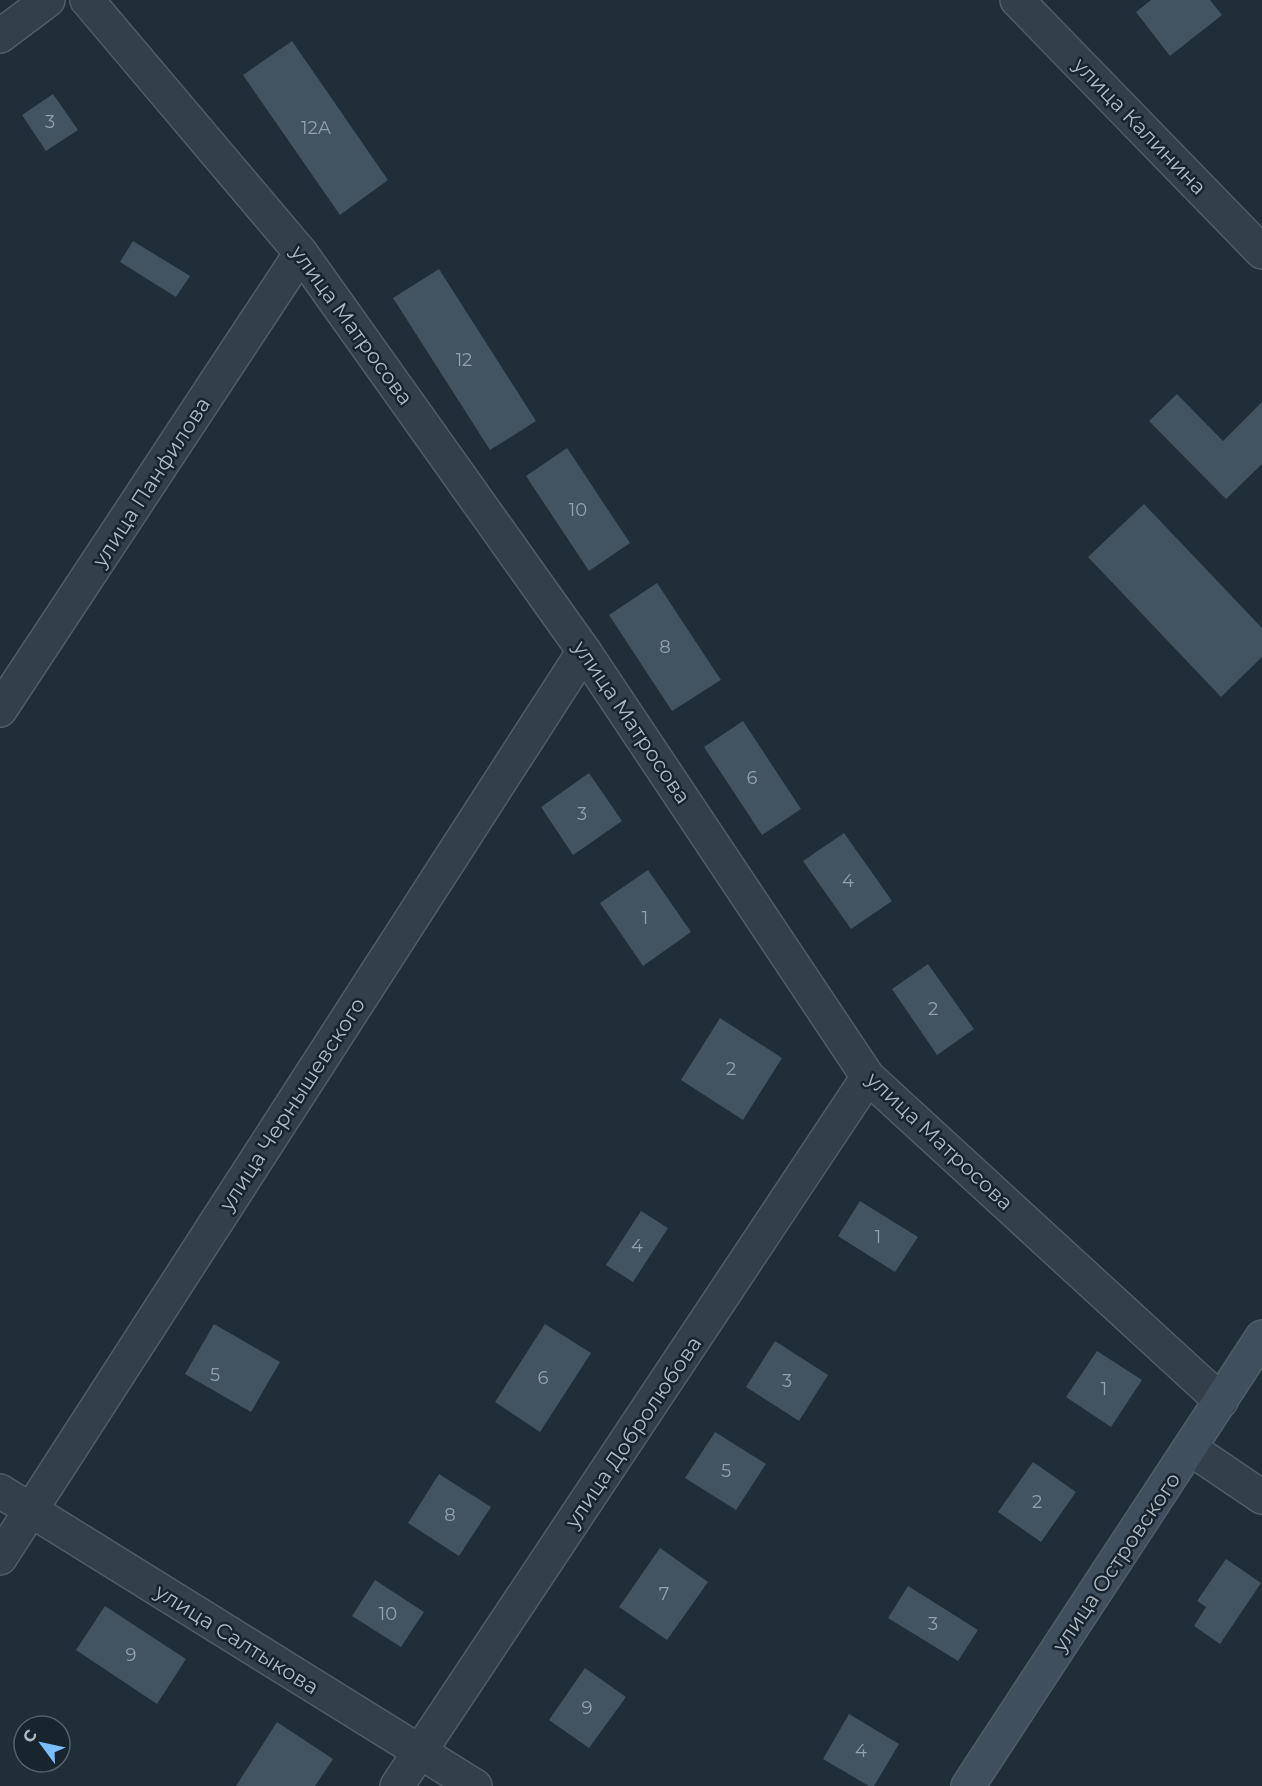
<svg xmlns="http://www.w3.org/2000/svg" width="1262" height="1786" font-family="Montserrat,sans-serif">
  <rect width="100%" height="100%" fill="#1f2e39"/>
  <!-- building -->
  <g fill="#425361">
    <polygon points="1151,0 1210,0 1222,15 1170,56 1136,12"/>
    <polygon points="292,41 388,180 340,215 243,75"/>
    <polygon points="53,94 78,130 46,151 22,115"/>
    <polygon points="133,241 190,276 176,297 120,262"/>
    <polygon points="439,269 536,421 490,450 393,298"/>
    <polygon points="1177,394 1223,441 1262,402 1262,464 1226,499 1149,421"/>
    <polygon points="567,448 630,543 589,571 526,476"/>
    <polygon points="1144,504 1262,628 1262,657 1221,697 1088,557"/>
    <polygon points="657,583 721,680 672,711 609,615"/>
    <polygon points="743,721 801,809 762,835 704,747"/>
    <polygon points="589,773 622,821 573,855 541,807"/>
    <polygon points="844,833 892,901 851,929 803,861"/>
    <polygon points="648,870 691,932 643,966 600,903"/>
    <polygon points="928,964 974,1029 937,1055 892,989"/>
    <polygon points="720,1018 782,1058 743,1120 681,1080"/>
    <polygon points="860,1201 918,1237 895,1272 838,1236"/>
    <polygon points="641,1211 668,1228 633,1282 606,1265"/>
    <polygon points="214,1324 280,1362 251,1412 185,1374"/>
    <polygon points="545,1324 591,1353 540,1432 495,1402"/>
    <polygon points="775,1341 828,1375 799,1421 746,1387"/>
    <polygon points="1097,1351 1142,1380 1111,1427 1066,1397"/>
    <polygon points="715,1432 766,1464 736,1510 685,1478"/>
    <polygon points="1033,1462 1076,1492 1041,1542 998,1512"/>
    <polygon points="439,1474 491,1507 459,1556 408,1523"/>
    <polygon points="660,1548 708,1582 667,1640 619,1607"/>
    <polygon points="1226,1559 1261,1583 1220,1644 1194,1626 1206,1607 1197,1601"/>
    <polygon points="375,1580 424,1612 401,1647 352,1616"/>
    <polygon points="908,1586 978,1630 958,1661 888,1618"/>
    <polygon points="105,1606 186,1659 157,1704 76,1650"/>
    <polygon points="585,1668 626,1697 589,1748 549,1720"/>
    <polygon points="849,1714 899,1744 874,1786 869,1786 823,1759"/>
    <polygon points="277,1722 333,1759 315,1786 236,1786"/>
  </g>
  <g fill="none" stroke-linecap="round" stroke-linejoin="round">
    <!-- street casing -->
    <g stroke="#505d67" stroke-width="36">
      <g id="street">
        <polyline points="87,0 301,253 584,651 868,1077 1221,1401"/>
        <polyline points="1017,0 1262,252"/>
        <polyline points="0,36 48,0"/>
        <polyline points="0,710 301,253"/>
        <polyline points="1191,1449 1262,1497"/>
        <polyline points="0,1491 475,1786"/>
        <polyline points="0,1558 584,651"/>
        <polyline points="397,1786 868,1077"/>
      </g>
    </g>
    <!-- secondary casing -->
    <g stroke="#505d67" stroke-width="36">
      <polyline id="secondary" points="968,1786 1262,1337"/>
    </g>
    <!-- street -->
    <use href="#street" stroke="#333f4a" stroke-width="33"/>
    <!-- secondary -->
    <use href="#secondary" stroke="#404f5d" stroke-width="33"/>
  </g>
  <g text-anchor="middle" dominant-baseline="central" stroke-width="5" stroke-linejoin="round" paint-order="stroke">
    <!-- number labels -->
    <g font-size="18" fill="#92a0ad">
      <text x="50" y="122">3</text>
      <text x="316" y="128">12А</text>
      <text x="464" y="360">12</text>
      <text x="578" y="510">10</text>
      <text x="665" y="647">8</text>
      <text x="752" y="778">6</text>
      <text x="582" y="814">3</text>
      <text x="848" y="881">4</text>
      <text x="645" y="918">1</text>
      <text x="933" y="1009">2</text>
      <text x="731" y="1069">2</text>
      <text x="878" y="1237">1</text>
      <text x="637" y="1246">4</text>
      <text x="215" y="1375">5</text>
      <text x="543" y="1378">6</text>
      <text x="787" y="1381">3</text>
      <text x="1104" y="1389">1</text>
      <text x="726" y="1471">5</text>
      <text x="1037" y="1502">2</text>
      <text x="450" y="1515">8</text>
      <text x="664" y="1594">7</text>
      <text x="388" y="1614">10</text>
      <text x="933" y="1624">3</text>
      <text x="131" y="1655">9</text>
      <text x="587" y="1708">9</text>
      <text x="861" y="1751">4</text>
    </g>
    <!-- street labels -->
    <g font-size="21" fill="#adbac6" stroke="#18242e">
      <text transform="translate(1140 126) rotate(46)">улица Калинина</text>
      <text transform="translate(352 325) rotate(54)">улица Матросова</text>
      <text transform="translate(151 482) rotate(-57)">улица Панфилова</text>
      <text transform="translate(632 722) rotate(56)">улица Матросова</text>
      <text transform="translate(292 1104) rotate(-57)">улица Чернышевского</text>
      <text transform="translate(940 1141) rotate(43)">улица Матросова</text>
      <text transform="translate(633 1432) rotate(-56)">улица Добролюбова</text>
      <text transform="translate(1116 1562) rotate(-56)">улица Островского</text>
      <text transform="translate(237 1639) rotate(32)">улица Салтыкова</text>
    </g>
  </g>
  <!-- north arrow -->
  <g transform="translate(42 1744) rotate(303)"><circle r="28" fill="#18242e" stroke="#54606b" stroke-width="1.5"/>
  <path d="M0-4.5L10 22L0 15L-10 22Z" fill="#7abeff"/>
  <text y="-9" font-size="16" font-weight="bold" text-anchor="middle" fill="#adbac6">С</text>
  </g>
</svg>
